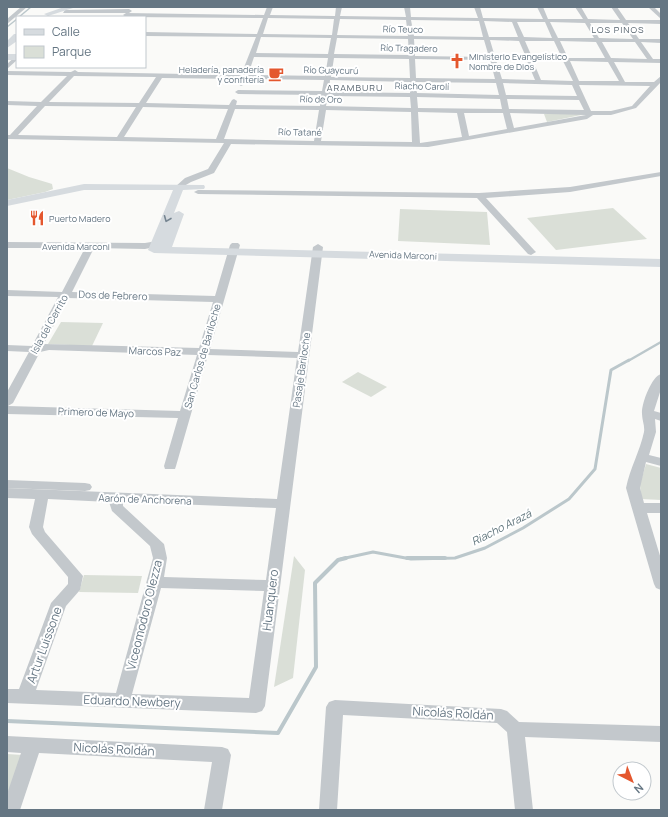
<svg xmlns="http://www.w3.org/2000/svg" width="668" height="817" font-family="Manrope,sans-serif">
  <rect width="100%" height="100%" fill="#fafaf8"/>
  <!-- green -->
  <g fill="#dadfd7">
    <polygon points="544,114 586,114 547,122"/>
    <polygon points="7,168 29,177 49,183 52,184 53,189 45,192 7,200"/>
    <polygon points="613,208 647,239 556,250 527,218"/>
    <polygon points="400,209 487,212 490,245 398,241"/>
    <polygon points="61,322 103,323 92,346 48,344"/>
    <polygon points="358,372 387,387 371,397 342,382"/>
    <polygon points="646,464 661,468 661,500 641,499 640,484"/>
    <polygon points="294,556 305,570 293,678 274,687"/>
    <polygon points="84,575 142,576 138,593 79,592"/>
    <polygon points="7,754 23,755 7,801"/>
  </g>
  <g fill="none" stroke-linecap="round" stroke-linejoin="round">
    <!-- stream-far3 -->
    <g stroke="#bbc7cb" stroke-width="1.5">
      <polyline points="19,17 31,7"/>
      <polyline points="7,27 17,19"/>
    </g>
    <!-- stream-far2 -->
    <polyline stroke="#bbc7cb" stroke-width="2.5" points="628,361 661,342"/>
    <!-- stream-far1 -->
    <polyline stroke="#bbc7cb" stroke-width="3" points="341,559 373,552 411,559 455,558 485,548 523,528 569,499 595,469 611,370 629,360"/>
    <!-- stream -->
    <g stroke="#bbc7cb" stroke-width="4">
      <polyline points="407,558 445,558"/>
      <polyline points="7,721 278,733 316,667 315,583 338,560 346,558"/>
    </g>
    <!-- minor -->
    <g fill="#c3c8cc" fill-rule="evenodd">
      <polygon points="21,7 27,7 7,24 7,19"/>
      <path d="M267 7H273L270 15 335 16 336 7H342L340 16 406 17 404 7H410L411 17 478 18 474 7H480L483 18 543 19 537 7H543L548 19H583L575 7H581L588 19 620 20 611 7H617L626 20H661V24L628 23 639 39H661V43L641 42 653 59H661V63L614 62 625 82H654L661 76V82L636 108 611 115H593L587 119 428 147 231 144 214 173 191 182 179 189 175 187 185 178 208 169 224 143 7 139V135H10L37 106 7 105V101L41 102 67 76 7 75V71L71 72 75 70 78 72 241 75 256 37 145 36V32L257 34 263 18 126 17 123 15 126 13 264 15ZM268 18 334 19 332 35 263 34ZM340 19 406 20 408 36 337 35ZM411 20 479 21 483 37 414 36ZM484 21 512 22 518 37H489ZM517 22H545L552 38 524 37ZM550 22 585 23 594 38H558ZM590 23H622L633 39 599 38ZM261 37 331 38 328 54 256 53ZM337 38 408 39 409 55 334 54ZM414 39 484 40 489 57 415 56ZM490 40 519 41 526 57H495ZM525 41H554L562 58 532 57ZM560 41 596 42 605 58H568ZM602 42H635L647 59 611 58ZM254 57 328 58 325 76 248 75ZM334 58 409 59 410 78 331 77ZM415 59 490 60 495 79 416 78ZM496 60 527 61 535 80 502 79ZM533 61H563L573 81 541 80ZM570 61 608 62 619 81H579ZM74 76 156 77 139 103 49 102ZM162 78 240 79 238 84 241 86 243 85 246 79 324 80 322 91 238 90 235 92 238 94 321 95 320 106 236 105 237 101 234 99 232 100 229 105 146 103ZM330 80 410 82V93L329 92ZM416 82 496 83 499 95 417 93ZM503 83 572 85 577 96 506 95ZM579 85 650 86 632 106 611 111H591ZM328 96 410 97 411 108 326 106ZM417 97 500 99 502 109 418 108ZM507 99 579 100 584 110 509 109ZM45 106 136 107 117 137 18 135ZM143 107 228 109 216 139 124 137ZM235 109 319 110 314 141 224 139ZM326 110 411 112 412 142 321 141ZM418 112 457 113 462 137 420 143ZM464 113H503L507 129 469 136ZM510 113 586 115 514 128Z"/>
      <polygon points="648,7 654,7 661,14 661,19"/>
      <polygon points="65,10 129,9 132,11 129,13 63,13"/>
      <polygon points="17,55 17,60 7,69 7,64"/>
      <polygon points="661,172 661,176 570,192 486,198 534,250 536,252 531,255 528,254 477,198 198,194 194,192 198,190 479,193 570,187"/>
      <path d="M157 241 162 244 160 246 145 249 94 248 72 292 215 296 230 245 232 243H238L240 245 210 349 298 352 313 247 318 244 323 247 265 706 262 711 256 713 7 703V689H19L51 603 68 584V577L32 534 29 527 35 499 7 498V488L277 499 297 358 208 355 176 466 175 469H165L164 466 178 418 7 414V392L29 352 7 351V345L32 346 58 297 7 296V290L62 292 85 248H7V242L145 243ZM68 298 213 302 199 348 44 344ZM49 350 197 355 180 411 8 406 13 403 40 352ZM48 499 109 502 112 511 150 546 153 558 116 693 36 690 66 606 80 590 83 576 45 532 43 527ZM123 502 276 508 266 580 164 577 167 558 164 544 123 506ZM161 588 264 591 249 698 132 694Z"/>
      <path d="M661 374V389L654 411 661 413V421L655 419 656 432 649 455 661 458V466L646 462 640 488 644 503H661V513H647L661 559V590L656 588 654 584 626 488C630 468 640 451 644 432 645 426 642 420 642 414 641 404 652 376 661 374Z"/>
      <polygon points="7,480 85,483 90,484 92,487 90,490 85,491 7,488"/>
      <polygon points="335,700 501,709 507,711 519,722 661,726 661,742 525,737 533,810 515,810 507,732 497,723 343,715 337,810 319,810 326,707 329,702"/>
      <polygon points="7,736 222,747 228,749 231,755 222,810 204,810 212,762 39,753 20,810 7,810 7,794 21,753 7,752"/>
    </g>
    <!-- major -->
    <polygon fill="#d6dbdf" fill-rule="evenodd" points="84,184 204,185 205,187 204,189 183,190 174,213 179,211 184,214 172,247 661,259 661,267 154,253 148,250 173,190 84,190 7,206 7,200"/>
    <!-- highway -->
    <g fill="#d6dbdf" fill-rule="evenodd">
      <polygon points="64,7 73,8 48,16 44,14"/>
      <polygon points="14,34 17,34 17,41 7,48 7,41"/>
      <rect x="7" y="54" width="10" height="6"/>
    </g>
  </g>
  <!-- one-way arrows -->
  <defs><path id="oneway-chevron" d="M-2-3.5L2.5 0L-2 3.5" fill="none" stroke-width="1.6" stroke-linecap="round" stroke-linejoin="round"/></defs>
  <use stroke="#768591" href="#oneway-chevron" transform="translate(167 219) rotate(112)"/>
  <!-- icons -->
  <defs>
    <g id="church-bare" transform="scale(1.2)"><path d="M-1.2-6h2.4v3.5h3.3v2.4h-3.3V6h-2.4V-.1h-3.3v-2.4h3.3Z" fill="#e4572e" stroke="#fff" stroke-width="2.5" paint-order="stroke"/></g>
    <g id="cafe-bare" transform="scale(1.2)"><path d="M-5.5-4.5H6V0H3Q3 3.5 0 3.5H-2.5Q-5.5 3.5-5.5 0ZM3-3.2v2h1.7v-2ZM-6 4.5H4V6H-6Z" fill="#e4572e" stroke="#fff" stroke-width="2.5" paint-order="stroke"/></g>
    <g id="restaurant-bare" transform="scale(1.2)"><path d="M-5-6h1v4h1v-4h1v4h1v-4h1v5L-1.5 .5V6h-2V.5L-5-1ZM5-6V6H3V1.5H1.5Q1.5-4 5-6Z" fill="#e4572e" stroke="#fff" stroke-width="2.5" paint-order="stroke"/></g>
  </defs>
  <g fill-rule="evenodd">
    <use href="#church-bare" x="457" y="61"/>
    <use href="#cafe-bare" x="276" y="74"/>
    <use href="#restaurant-bare" x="37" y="218"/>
  </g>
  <g text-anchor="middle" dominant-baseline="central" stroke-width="4" stroke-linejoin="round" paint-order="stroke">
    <!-- far-street labels -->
    <g font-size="9" fill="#657683" stroke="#fff">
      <text transform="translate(403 29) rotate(1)">Río Teuco</text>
      <text transform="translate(409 48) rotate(1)">Río Tragadero</text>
      <text transform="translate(331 70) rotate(1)">Río Guaycurú</text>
      <text transform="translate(422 86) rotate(1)">Riacho Carolí</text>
      <text transform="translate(321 99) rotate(1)">Río de Oro</text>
      <text transform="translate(300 132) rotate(1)">Río Tatané</text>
      <text x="76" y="246">Avenida Marconi</text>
      <text transform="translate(403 255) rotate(2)">Avenida Marconi</text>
    </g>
    <!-- far-neighbourhood labels -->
    <g font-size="9" letter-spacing="1" fill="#57646e" stroke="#fff">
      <text x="618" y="29">LOS PINOS</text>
      <text x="355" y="87">ARAMBURU</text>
    </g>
    <!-- far-poi labels -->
    <g font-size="9" fill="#657683" stroke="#fff" text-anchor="start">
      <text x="469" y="56">Ministerio Evangelístico<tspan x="469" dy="10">Nombre de Dios</tspan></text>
      <text x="264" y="69" text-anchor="end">Heladería, panadería<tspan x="264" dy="10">y confitería</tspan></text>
      <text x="49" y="218">Puerto Madero</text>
    </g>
    <!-- street labels -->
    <g font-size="10" fill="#657683" stroke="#fff">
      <text transform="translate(113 295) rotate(2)">Dos de Febrero</text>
      <text transform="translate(49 324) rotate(-61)">Isla del Cerrito</text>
      <text transform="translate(155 351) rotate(2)">Marcos Paz</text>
      <text transform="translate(202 356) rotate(-74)">San Carlos de Bariloche</text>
      <text transform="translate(301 370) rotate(-82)">Pasaje Bariloche</text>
      <text transform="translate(96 412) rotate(2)">Primero de Mayo</text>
      <text transform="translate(145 499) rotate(2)">Aarón de Anchorena</text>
    </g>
    <!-- water labels -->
    <g font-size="11" font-style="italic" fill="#60757c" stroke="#fff">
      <text transform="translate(501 527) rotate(-27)">Riacho Arazá</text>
    </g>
    <!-- near-street labels -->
    <g font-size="12" fill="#657683" stroke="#fff">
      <text transform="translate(270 600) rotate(-83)">Huanquero</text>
      <text transform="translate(144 615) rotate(-76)">Viceomodoro Olezza</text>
      <text transform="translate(44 645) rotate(-70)">Artur Luissone</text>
      <text transform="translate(132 701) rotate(2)">Eduardo Newbery</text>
      <text transform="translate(453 713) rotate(3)">Nicolás Roldán</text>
      <text transform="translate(114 749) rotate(3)">Nicolás Roldán</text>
    </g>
  </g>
  <!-- border -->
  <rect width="668" height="817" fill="none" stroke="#657683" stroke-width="16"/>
  <!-- legend -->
  <rect x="16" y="16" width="130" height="52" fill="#ffffff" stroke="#c1c8cd"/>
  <rect x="24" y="29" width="20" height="6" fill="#d6dbdf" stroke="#c1c8cd"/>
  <text x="52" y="36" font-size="12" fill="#657683">Calle</text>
  <rect x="24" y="46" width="20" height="12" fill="#dadfd7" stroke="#c1c8cd"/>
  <text x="52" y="56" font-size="12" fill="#657683">Parque</text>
  <!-- north arrow -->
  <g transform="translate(632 781) rotate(138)"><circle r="19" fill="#ffffff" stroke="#c1c8cd"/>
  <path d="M0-3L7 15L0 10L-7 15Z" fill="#e4572e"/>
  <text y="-6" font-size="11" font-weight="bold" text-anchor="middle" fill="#657683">N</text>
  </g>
</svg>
